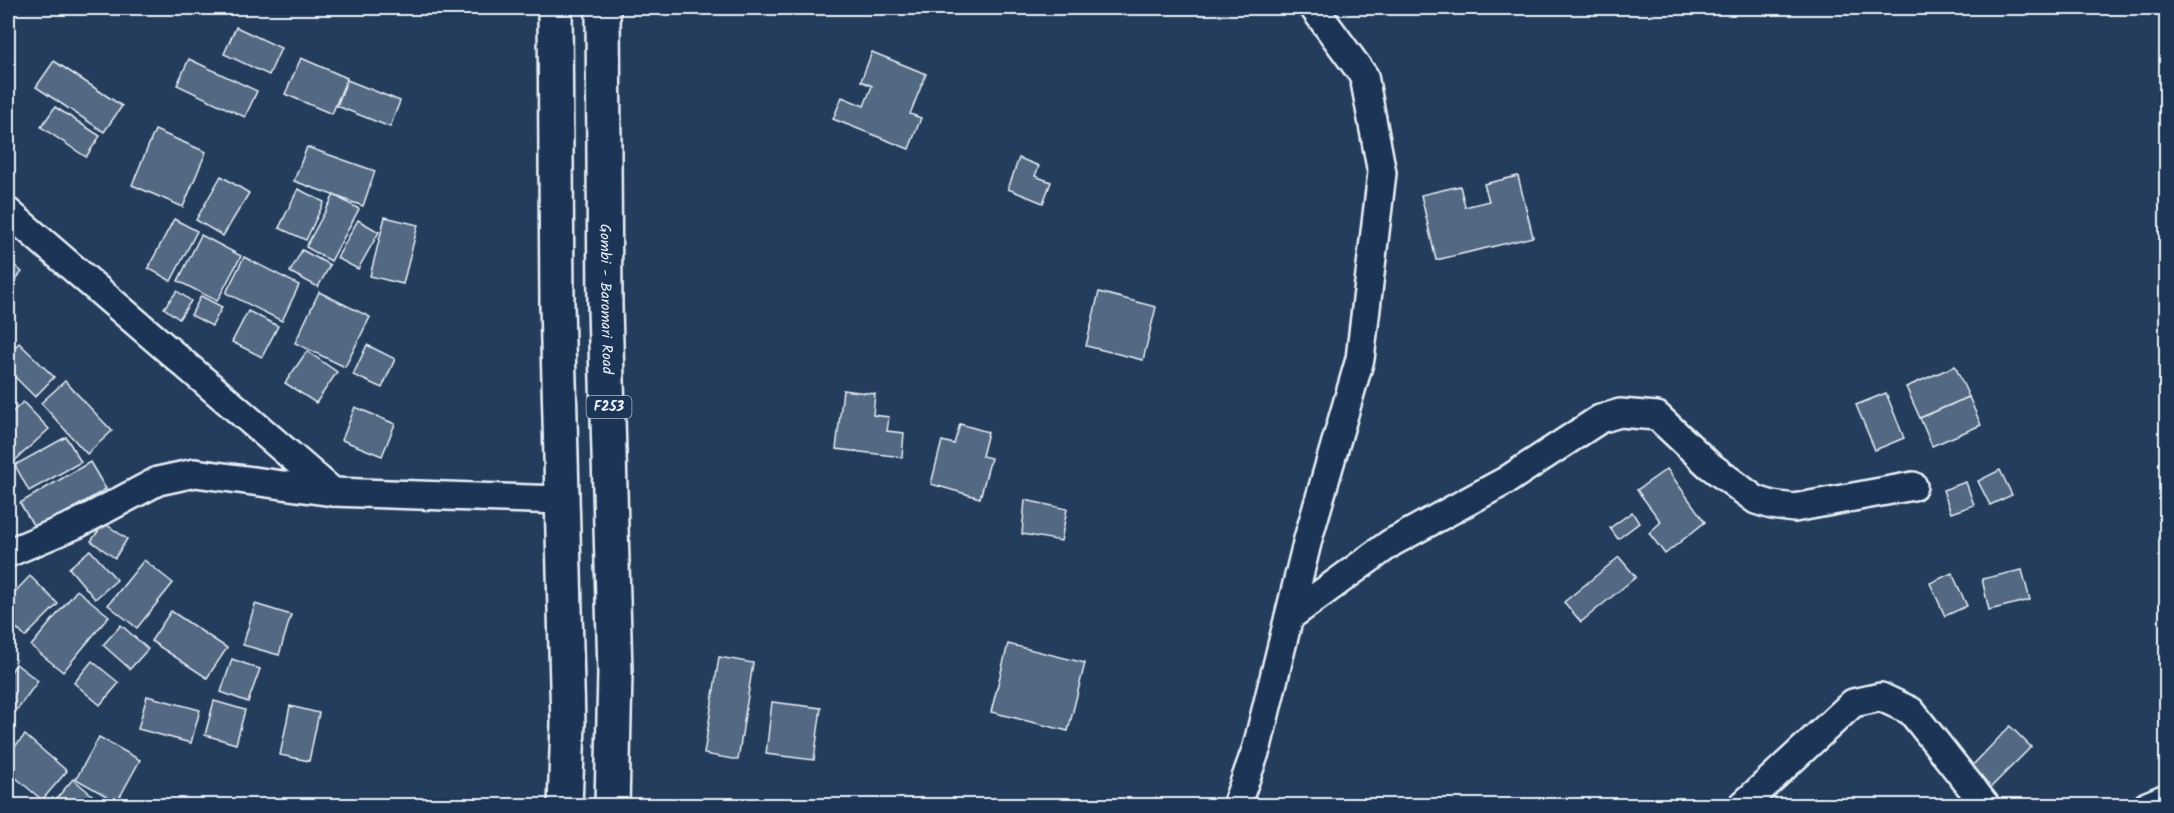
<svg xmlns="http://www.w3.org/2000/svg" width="2174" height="813" font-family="Kalam,sans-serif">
  <rect width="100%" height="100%" fill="#253d5d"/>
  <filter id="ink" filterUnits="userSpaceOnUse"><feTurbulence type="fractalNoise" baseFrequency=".0167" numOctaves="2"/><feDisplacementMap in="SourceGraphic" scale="12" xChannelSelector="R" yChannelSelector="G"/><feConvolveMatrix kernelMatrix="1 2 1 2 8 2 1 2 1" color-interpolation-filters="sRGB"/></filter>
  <g filter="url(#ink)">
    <!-- building -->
    <g fill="#536782" stroke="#e8f1f8" stroke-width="1.5">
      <polygon points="236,27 281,48 269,75 224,54"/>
      <polygon points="872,52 926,74 910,114 921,118 909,149 833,119 842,97 864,106 872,86 861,81"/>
      <polygon points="301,58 347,78 332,114 285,94"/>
      <polygon points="189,59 257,91 245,117 177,85"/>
      <polygon points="54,61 122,106 104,132 36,87"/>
      <polygon points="347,80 400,101 390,127 337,106"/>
      <polygon points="55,107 100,136 86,157 41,127"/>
      <polygon points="155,130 206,152 183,207 132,185"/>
      <polygon points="307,147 375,171 363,206 294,181"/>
      <polygon points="1019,158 1039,166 1035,176 1051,182 1043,203 1008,189"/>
      <polygon points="221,176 249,193 223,236 196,220"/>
      <polygon points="1518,176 1533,237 1436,260 1421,195 1460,186 1465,207 1489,201 1484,184"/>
      <polygon points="298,189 324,202 306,240 279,228"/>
      <polygon points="334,195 359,209 331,261 306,247"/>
      <polygon points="385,217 418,225 403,284 370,276"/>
      <polygon points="174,219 197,231 171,281 148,268"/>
      <polygon points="358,220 379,232 358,269 337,258"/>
      <polygon points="201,235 241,256 217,301 178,281"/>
      <polygon points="302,250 330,265 318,287 290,272"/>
      <polygon points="244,257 299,285 282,321 226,293"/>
      <polygon points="8,259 22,272 8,288"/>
      <polygon points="177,291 191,301 179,319 164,308"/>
      <polygon points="319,292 370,317 345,367 295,343"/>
      <polygon points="1099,292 1156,307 1143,360 1086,346"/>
      <polygon points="201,296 222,307 212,326 191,315"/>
      <polygon points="248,311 278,326 262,357 232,342"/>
      <polygon points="19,343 54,377 35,397 8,370 8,355"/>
      <polygon points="367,345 395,359 382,388 353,375"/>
      <polygon points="307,351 337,372 316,403 285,383"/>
      <polygon points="1955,366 1969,397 1920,418 1906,387"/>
      <polygon points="65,381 112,431 87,454 41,403"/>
      <polygon points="843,390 875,394 873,415 889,417 887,431 904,433 902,457 836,449"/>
      <polygon points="1886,393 1904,438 1875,450 1856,405"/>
      <polygon points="1969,397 1981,425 1932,446 1920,418"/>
      <polygon points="23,402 49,429 8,467 8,416"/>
      <polygon points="355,407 395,424 382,456 342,440"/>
      <polygon points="960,424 988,432 982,456 991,458 980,498 931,484 942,441 954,444"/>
      <polygon points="66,437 81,462 29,491 15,465"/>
      <polygon points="90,462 106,489 36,530 20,503"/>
      <polygon points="1667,469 1705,522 1665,554 1649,533 1661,522 1637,490"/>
      <polygon points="2000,470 2012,495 1990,505 1978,481"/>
      <polygon points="1966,482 1974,505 1951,513 1943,490"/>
      <polygon points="1025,500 1067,509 1061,541 1022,534"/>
      <polygon points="1632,512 1639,523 1618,539 1610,528"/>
      <polygon points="104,523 127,539 115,558 91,541"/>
      <polygon points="90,550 117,580 95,599 69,568"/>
      <polygon points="1619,557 1636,577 1581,622 1564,602"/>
      <polygon points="144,560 173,583 137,628 108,605"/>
      <polygon points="2022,570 2030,600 1989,610 1982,579"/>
      <polygon points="1952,573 1967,606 1945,616 1930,583"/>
      <polygon points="30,576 58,604 25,637 8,619 8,599"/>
      <polygon points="77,590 109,616 63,672 31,646"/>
      <polygon points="255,604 291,615 279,655 243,645"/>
      <polygon points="171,611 227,648 207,678 151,641"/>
      <polygon points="121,625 148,649 130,669 103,645"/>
      <polygon points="1008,644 1085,663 1068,731 991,712"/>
      <polygon points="719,657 753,663 738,760 704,754"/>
      <polygon points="232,659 260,669 248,702 221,692"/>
      <polygon points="92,661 119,683 100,705 74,683"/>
      <polygon points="16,664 38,681 8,722 8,676"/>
      <polygon points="147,696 200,710 191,743 138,729"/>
      <polygon points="214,701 245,710 236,744 205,735"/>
      <polygon points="772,702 821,708 814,760 766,754"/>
      <polygon points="290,706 319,713 309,761 280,755"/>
      <polygon points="2010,726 2031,747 1989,789 1969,769"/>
      <polygon points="25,735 67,771 42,800 8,771 8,754"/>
      <polygon points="99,737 140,760 117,802 76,779"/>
      <polygon points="73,779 92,795 83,806 50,806"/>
    </g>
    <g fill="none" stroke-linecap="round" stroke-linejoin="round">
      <!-- minor casing -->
      <g stroke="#e8f1f8" stroke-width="32">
        <g id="minor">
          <polyline points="8,212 333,492"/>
          <polyline points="8,553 77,524 158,481 195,473 333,492 561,500"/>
          <polyline points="1289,617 1391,543 1507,480 1600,419 1620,413 1657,416 1709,465 1756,500 1772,505 1794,508 1913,486"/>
          <polyline points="1236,806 1257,747 1308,539 1360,359 1382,173 1364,76 1314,8"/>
          <polyline points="1742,806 1853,703 1881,697 1911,711 1986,806"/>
          <polyline points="2147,806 2166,798"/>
        </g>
      </g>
      <!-- primary casing -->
      <g stroke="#e8f1f8" stroke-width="38">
        <g id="primary">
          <polyline points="555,8 557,304 568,724 565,806"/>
          <path id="s1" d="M603 8 605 307 615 673 612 806"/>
        </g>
      </g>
      <!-- minor -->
      <use href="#minor" stroke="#1d3557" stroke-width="27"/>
      <!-- primary -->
      <use href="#primary" stroke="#1d3557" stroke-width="33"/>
    </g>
  </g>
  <g text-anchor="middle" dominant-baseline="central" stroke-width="6" stroke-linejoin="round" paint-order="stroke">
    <!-- shield labels -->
    <rect fill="#1d3557" stroke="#abb9c8" stroke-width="1.5" x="586.5" y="396" width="45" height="22" rx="4.5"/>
    <g font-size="14" font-weight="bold" fill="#e8f1f8">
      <text x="609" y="407">F253</text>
    </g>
    <!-- street labels -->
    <g font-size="15" fill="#e8f1f8" stroke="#1d3557">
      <text stroke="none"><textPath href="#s1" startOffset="291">Gombi - Baromari Road</textPath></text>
    </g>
  </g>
  <!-- margin -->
  <rect width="2174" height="813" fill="none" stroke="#1d3557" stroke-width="30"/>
  <rect x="15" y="15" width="2144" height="783" fill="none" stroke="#e8f1f8" stroke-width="2" filter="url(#ink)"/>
</svg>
